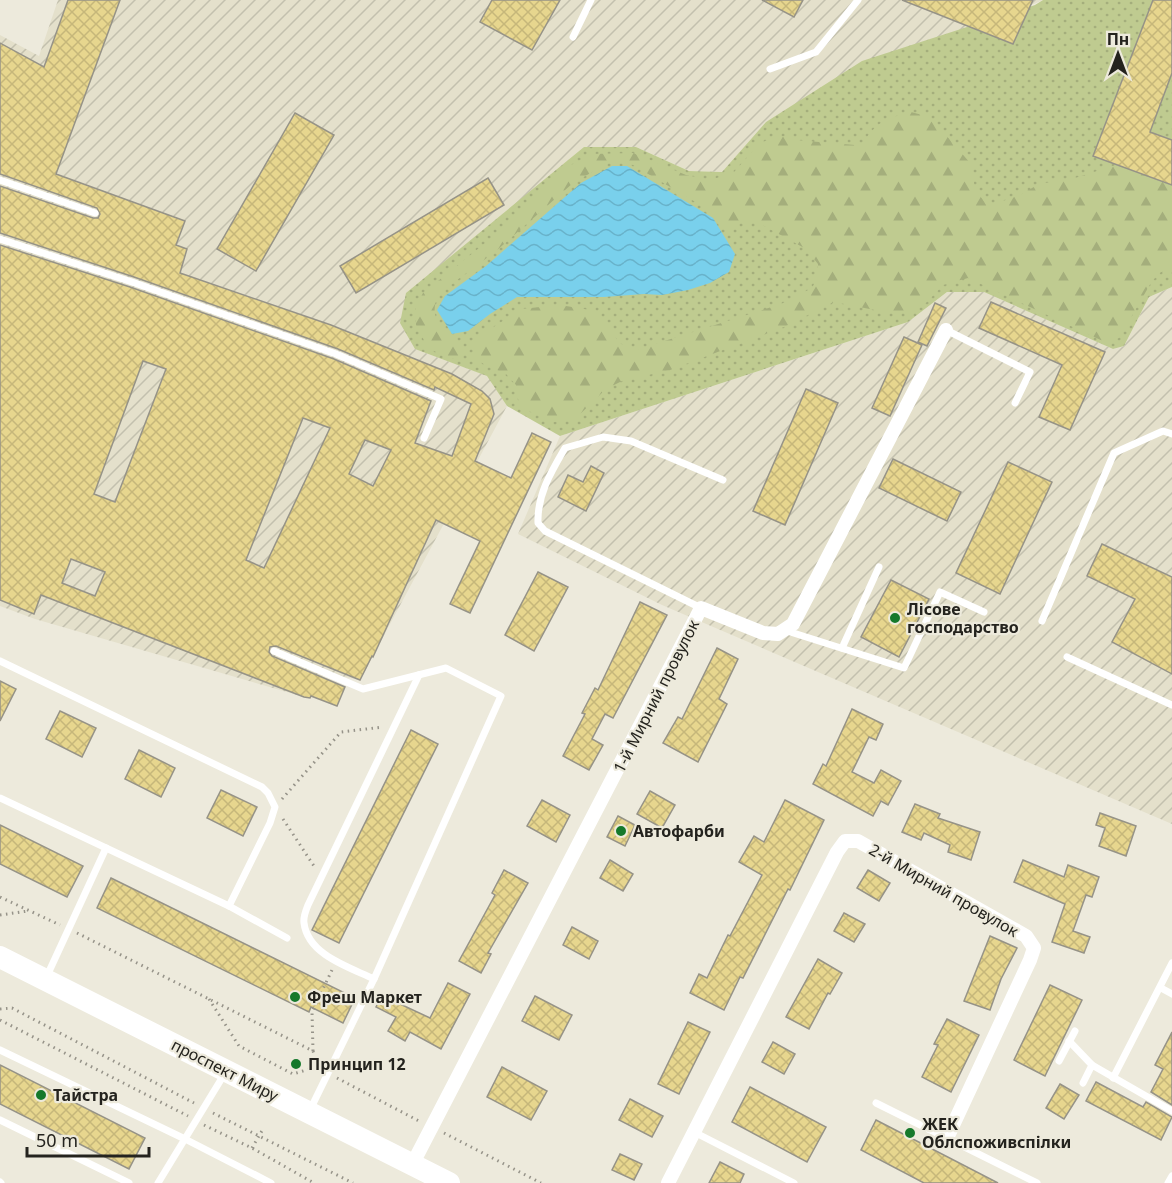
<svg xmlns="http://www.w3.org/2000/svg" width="1172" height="1183" font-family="'Noto Sans',sans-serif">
  <defs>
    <pattern id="industrial-furrows" width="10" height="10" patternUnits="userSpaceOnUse" patternTransform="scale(1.5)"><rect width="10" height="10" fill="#e4e0cb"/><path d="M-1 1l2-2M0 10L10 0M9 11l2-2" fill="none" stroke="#c3c0ae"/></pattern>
    <pattern id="grass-dots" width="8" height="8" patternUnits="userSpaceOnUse" patternTransform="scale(1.5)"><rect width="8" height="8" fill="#bfcb90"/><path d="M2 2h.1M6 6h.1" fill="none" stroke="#a4ae7c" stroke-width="1.8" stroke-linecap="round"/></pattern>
    <pattern id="forest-firs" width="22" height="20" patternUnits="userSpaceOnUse" patternTransform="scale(1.5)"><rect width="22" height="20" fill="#bfcb90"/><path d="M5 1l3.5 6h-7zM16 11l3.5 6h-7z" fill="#a4ae7c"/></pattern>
    <pattern id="water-waves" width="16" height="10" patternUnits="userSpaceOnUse" patternTransform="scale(1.5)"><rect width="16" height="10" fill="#79d0ec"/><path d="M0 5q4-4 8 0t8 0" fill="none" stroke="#68b2ca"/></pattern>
    <pattern id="building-cross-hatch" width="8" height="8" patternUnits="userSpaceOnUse" patternTransform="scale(1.5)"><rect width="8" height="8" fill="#e7d68e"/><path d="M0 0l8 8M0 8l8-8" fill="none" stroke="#c6b77a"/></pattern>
  </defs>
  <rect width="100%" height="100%" fill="#edeadc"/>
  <!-- industrial -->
  <g fill="url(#industrial-furrows)">
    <polygon points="58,0 1043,0 766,122 722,172 689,171 636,147 415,349 488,376 507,406 360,680 326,673 304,697 35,619 0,606 0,35 39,56"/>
    <polygon points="1172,287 1172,824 662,605 518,534 560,436 908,322 947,292 984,292 1113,349 1124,346 1149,297"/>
  </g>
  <!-- grass -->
  <polygon fill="url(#grass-dots)" points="1043,0 1172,0 1172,287 1149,297 1124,346 1113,349 984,292 947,292 908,322 560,436 507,406 487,376 415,349 400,323 406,293 584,147 636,147 689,171 722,172 766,122 862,61 1035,5"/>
  <!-- forest -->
  <path fill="url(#forest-firs)" d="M911 112 926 116 944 133 971 164 975 189 986 204H994L1020 195 1039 184 1075 178 1119 164 1172 178V272H1161L1152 281 1119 338 1105 342 968 278 943 285 927 302 911 313H890L834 302 784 327 670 370 622 381 606 389 575 419 554 422 532 413 521 405 516 395V385L506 374 485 365 475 358 472 345 486 332 521 309 560 305 590 310 605 320 619 343 636 350 781 304 812 288 818 276V264L806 249 759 223 742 222 732 229 723 226 714 213 633 165 620 162 608 163 573 183 496 251 441 292C429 309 435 323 449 335 453 338 459 341 461 345 463 349 462 355 461 360L446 357 428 348 416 325V306L423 293 509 224 569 166 592 154 633 153 686 175 711 180 734 172 759 144 777 135 795 140 855 145 863 143C876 122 887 118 911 112Z"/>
  <!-- water -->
  <polygon fill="url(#water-waves)" points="612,166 627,166 713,218 735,254 729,272 710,283 688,290 662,295 644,294 604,297 517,297 490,314 468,331 452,334 437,310 445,296 486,266 581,183"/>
  <!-- building -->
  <g fill="url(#building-cross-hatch)" stroke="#969387" stroke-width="1.5" fill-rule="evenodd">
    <path d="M68 0H120L56 174 185 221 176 245 187 249 180 273 331 325 452 374 482 391 490 399 494 414 475 461 511 478 532 433 551 442 470 613 450 604 480 541 436 520 373 657 372 656 360 680 276 646 270 647 269 652 272 656 345 687 337 706 311 696 310 698 304 697 41 595 34 614 0 600V245L130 287 334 359 431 401 415 443 452 456 471 404 435 387 434 390 338 349 134 277 0 233V186L93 218H98L100 214 97 208 0 174V43L44 67ZM143 361 166 369 115 502 94 494ZM303 418 330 428 264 568 246 560ZM365 440 391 450 373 486 349 474ZM71 559 105 572 95 596 62 583Z"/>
    <polygon points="492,0 560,0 532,50 480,22"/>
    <polygon points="762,0 803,0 794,17"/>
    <polygon points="902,0 1033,0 1013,44"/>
    <polygon points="1153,0 1172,0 1172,73 1150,132 1172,140 1172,185 1093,156"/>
    <polygon points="295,113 334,135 256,271 217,249"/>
    <polygon points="488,178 504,205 356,293 340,266"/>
    <polygon points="991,302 1105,352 1070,430 1039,417 1062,365 979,328"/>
    <polygon points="935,303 946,308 927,346 918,342"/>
    <polygon points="904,337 922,345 890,416 872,408"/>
    <polygon points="806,389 838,403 785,525 753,511"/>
    <polygon points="893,459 961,492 947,521 879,488"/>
    <polygon points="1008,462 1052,482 1000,594 956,573"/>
    <polygon points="591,466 604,473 586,511 558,497 568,475 583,482"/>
    <polygon points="1102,544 1172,577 1172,674 1112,642 1135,599 1087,576"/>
    <polygon points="538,572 568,587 534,651 505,635"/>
    <polygon points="891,580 929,599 899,657 861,637"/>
    <polygon points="640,602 667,615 613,718 605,714 592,739 603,745 589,770 563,756 585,714 582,713 595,688 598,690"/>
    <polygon points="717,648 738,659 719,699 727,704 698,762 663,743 678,717 682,719"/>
    <polygon points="0,681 16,689 0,721"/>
    <polygon points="852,709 883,724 876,740 869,737 852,772 874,783 881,770 901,781 888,805 881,801 873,816 813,784 823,764 826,766"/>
    <polygon points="60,711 96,728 82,757 46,739"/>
    <polygon points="411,730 438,744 339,943 312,930"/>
    <polygon points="139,750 175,768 161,797 125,779"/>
    <polygon points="221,790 257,807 243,836 207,818"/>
    <polygon points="650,791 675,805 662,828 637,814"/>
    <polygon points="542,800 570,815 556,842 527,826"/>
    <polygon points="785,800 824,820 790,890 788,889 743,978 740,977 724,1010 690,993 699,974 707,978 728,935 730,936 762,875 739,862 754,836 764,842"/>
    <polygon points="915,804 940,814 938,818 980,832 971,860 948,852 950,845 924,833 921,840 902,832"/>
    <polygon points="1100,813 1136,826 1126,856 1099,846 1105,828 1096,825"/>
    <polygon points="618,816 635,825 625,846 607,837"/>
    <polygon points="0,825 83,866 67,897 0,864"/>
    <polygon points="610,860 633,874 623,891 600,878"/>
    <polygon points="1023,860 1064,877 1068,865 1099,877 1092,897 1086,895 1073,931 1090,937 1084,953 1052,942 1065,904 1014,882"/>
    <polygon points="504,870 528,883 488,953 491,954 481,973 459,961 495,895 492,893"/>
    <polygon points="868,870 890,883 879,901 857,888"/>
    <polygon points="111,878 355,998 343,1023 311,1007 309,1012 97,908"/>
    <polygon points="844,913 865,924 854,942 834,931"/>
    <polygon points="572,927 598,941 589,959 563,945"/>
    <polygon points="990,936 1017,948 1001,979 990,1010 964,1001"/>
    <polygon points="818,959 842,973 830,994 828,993 809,1029 786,1017"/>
    <polygon points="448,983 470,994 441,1049 410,1032 405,1041 388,1031 396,1017 376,1007 383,994 401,1003 400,1004 430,1018"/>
    <polygon points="1050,985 1082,1000 1045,1076 1014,1060"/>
    <polygon points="535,996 572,1015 559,1040 522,1021"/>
    <polygon points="947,1019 979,1035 951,1092 922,1077 938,1045 934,1044"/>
    <polygon points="688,1022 710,1032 679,1094 658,1084"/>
    <polygon points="1172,1032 1172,1105 1151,1092 1163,1069 1155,1065"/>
    <polygon points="773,1042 795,1054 784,1074 762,1062"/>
    <polygon points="0,1065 145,1138 129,1169 0,1104"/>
    <polygon points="502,1067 547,1091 531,1120 487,1097"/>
    <polygon points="1096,1082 1143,1107 1146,1102 1172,1117 1161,1140 1086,1101"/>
    <polygon points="1060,1084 1079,1095 1064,1119 1046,1108"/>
    <polygon points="750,1087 826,1127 807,1162 732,1122"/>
    <polygon points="630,1099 663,1116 652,1137 619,1120"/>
    <polygon points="876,1120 998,1183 924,1183 861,1150"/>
    <polygon points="620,1154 642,1164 634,1180 612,1170"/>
    <polygon points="720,1162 744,1174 740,1183 709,1183"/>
  </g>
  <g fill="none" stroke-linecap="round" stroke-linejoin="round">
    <!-- path -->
    <g stroke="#969389" stroke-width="3" stroke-dasharray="1.5 4.5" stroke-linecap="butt">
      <polyline points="282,799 341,732 383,727"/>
      <polyline points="283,819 314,866"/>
      <polyline points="0,897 60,925"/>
      <polyline points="0,915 28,911"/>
      <polyline points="77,933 313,1051 318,1067"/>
      <polyline points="209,999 239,1046 293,1074 316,1067"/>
      <polyline points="0,1009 12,1008 194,1103"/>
      <polyline points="0,1020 188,1116"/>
      <polyline points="313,1051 312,1012 332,970"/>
      <polyline points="337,1078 419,1121"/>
      <polyline points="213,1113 353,1183"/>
      <polyline points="204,1125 252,1148 314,1183"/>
      <polyline points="444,1133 541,1183"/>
      <polyline points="252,1148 263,1129"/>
    </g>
    <!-- lane -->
    <g stroke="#fff" stroke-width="7">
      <polyline points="573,37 591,0"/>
      <polyline points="770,69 816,52 858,0"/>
      <polyline points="0,180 95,213"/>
      <polyline points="0,239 132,282 336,354 441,399 424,438"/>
      <polyline points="946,330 1030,372 1015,403"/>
      <path d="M701 608 545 531 538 523C537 495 551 472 565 448L603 437 631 441 723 480"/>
      <polyline points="1042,621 1114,453 1163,431 1172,434"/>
      <polyline points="784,630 904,668 940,592 984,612"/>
      <polyline points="842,648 879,567"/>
      <polyline points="274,651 363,689 446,668 501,696 374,979 310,1110"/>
      <polyline points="1067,657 1172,705"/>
      <polyline points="0,661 262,787 268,793 275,807 270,823 229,906"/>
      <polyline points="0,798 229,906 287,938"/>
      <polyline points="46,978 106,848"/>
      <path d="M374 979C349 967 308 955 304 923 303 917 306 910 308 905L419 675"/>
      <polyline points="1161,988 1172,994"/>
      <polyline points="1069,1041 1092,1065"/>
      <polyline points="0,1050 185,1139 271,1183"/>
      <polyline points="1059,1061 1075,1031"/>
      <polyline points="1113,1078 1172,963"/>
      <polyline points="1083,1083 1092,1065 1172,1111"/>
      <polyline points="876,1103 1037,1183"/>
      <polyline points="0,1120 129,1183"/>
      <polyline points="694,1132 794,1183"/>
      <polyline points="0,1182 1,1183"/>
      <polyline points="158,1183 225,1073"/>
      <polyline points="1168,1183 1172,1176"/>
    </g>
    <!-- street -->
    <g stroke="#fff" stroke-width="14">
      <polyline points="412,1165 701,608 763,633 778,634 793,624 946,330"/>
      <polyline points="668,1183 837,852 845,841 858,841 1026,936 1034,948 1030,960 947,1138"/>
    </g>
    <!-- primary -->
    <polyline stroke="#fff" stroke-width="22" points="0,957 449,1183"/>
  </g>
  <!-- markers -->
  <g fill="#15792b" stroke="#edeadc" stroke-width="2">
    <circle cx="895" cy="618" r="6"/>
    <circle cx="621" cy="831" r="6"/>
    <circle cx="295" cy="997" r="6"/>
    <circle cx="296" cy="1064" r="6"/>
    <circle cx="41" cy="1095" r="6"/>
    <circle cx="910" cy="1133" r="6"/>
  </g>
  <g text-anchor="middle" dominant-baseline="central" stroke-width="4.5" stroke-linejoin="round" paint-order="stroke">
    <!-- poi labels -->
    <g font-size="16" font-weight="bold" fill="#24231e" stroke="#edeadc" text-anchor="start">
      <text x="907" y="609">Лісове<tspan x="907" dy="18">господарство</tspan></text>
      <text x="633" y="831">Автофарби</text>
      <text x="307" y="997">Фреш Маркет</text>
      <text x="308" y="1064">Принцип 12</text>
      <text x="53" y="1095">Тайстра</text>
      <text x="922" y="1124">ЖЕК<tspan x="922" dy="18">Облспоживспілки</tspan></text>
    </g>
    <!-- street labels -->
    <g font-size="16" fill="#24231e" stroke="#edeadc">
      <text transform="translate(656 696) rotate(-63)">1-й Мирний провулок</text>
      <text transform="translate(944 890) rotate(30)">2-й Мирний провулок</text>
      <text transform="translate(225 1070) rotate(27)">проспект Миру</text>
    </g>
  </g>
  <!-- north arrow -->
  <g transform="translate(1118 54)" stroke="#edeadc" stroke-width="4.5" paint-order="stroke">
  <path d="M0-4.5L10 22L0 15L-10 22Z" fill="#24231e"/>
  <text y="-9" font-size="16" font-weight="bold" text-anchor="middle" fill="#24231e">Пн</text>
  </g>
  <!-- scale -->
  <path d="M27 1147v9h122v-9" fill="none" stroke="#24231e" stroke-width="3"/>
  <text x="36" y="1147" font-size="18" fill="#24231e" stroke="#edeadc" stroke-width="4.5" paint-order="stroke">50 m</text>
</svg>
